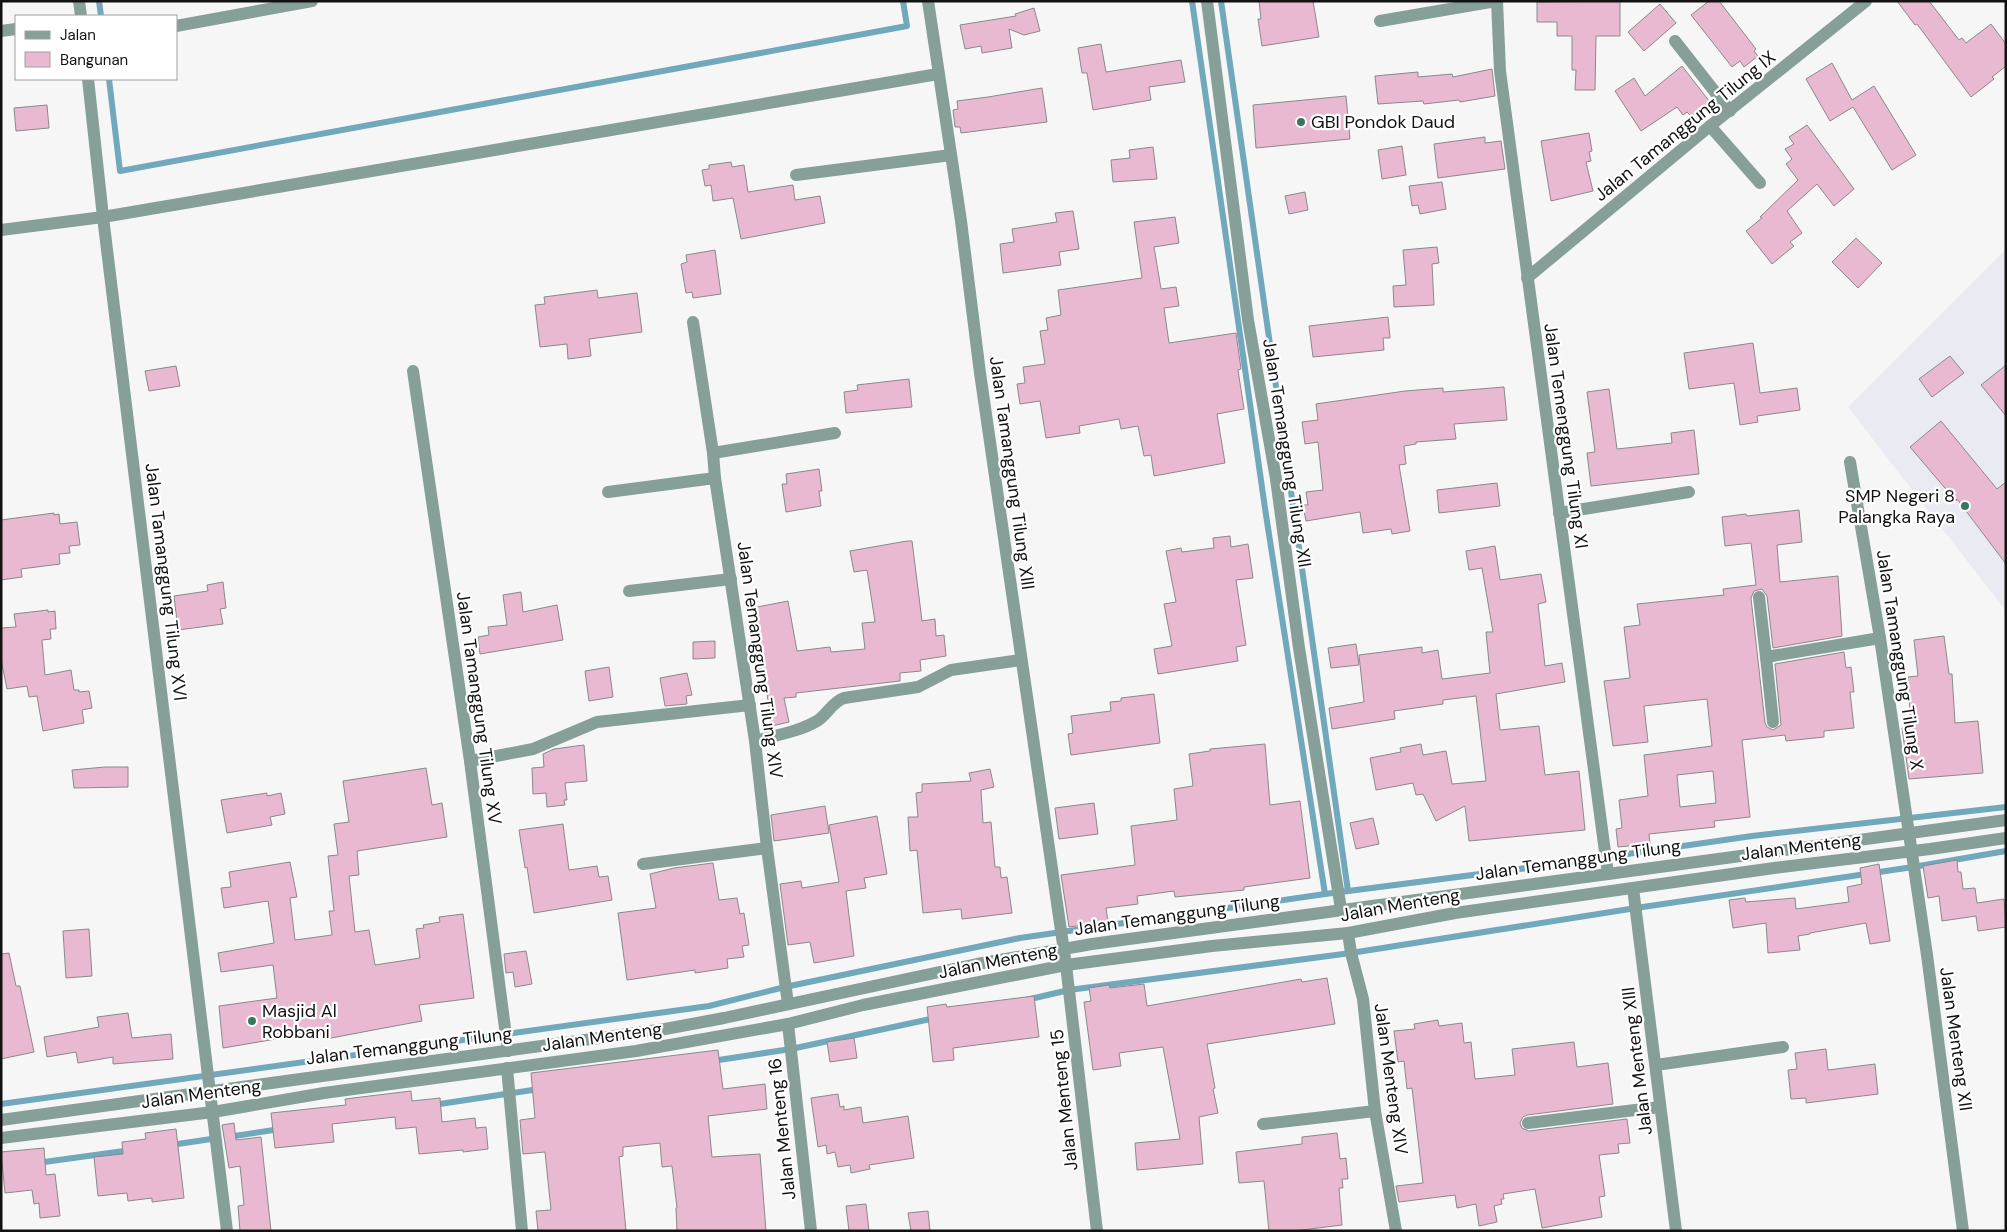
<svg xmlns="http://www.w3.org/2000/svg" width="2007" height="1232" font-family="'DM Sans',sans-serif">
  <rect width="100%" height="100%" fill="#f6f6f7"/>
  <!-- built -->
  <polygon fill="#eaeaf3" points="2006,249 2006,611 1848,407"/>
  <g fill="none" stroke-linecap="round" stroke-linejoin="round">
    <!-- stream -->
    <g stroke="#71a8bb" stroke-width="6">
      <polyline points="99,1 101,16"/>
      <polyline points="1192,1 1266,515 1325,894"/>
      <polyline points="1221,1 1348,891"/>
      <polyline points="109,79 120,171 907,26 903,1"/>
      <polyline points="1026,1000 1069,990 1351,953 1636,908 1913,867 2006,851"/>
      <polyline points="712,1061 791,1049 935,1018"/>
      <polyline points="1,1104 709,1006 785,987 1020,938 1325,894 1558,864 1752,836 2006,807"/>
      <polyline points="433,1105 539,1089"/>
      <polyline points="228,1137 280,1129"/>
      <polyline points="171,1145 218,1138"/>
      <polyline points="37,1163 131,1150"/>
    </g>
  </g>
  <!-- building -->
  <g fill="#e9b9d2" stroke="#8b898a" fill-rule="evenodd">
    <polygon points="1259,1 1313,1 1319,37 1262,46 1258,19 1261,19"/>
    <polygon points="1620,1 1620,36 1596,36 1595,90 1575,90 1576,70 1572,70 1572,36 1557,36 1557,22 1537,22 1537,2"/>
    <polygon points="1709,1 1719,1 1756,49 1754,51 1758,56 1744,67 1740,61 1732,67 1691,15"/>
    <polygon points="1897,1 1929,1 1959,40 1962,38 1966,43 1991,24 2006,44 2006,66 1992,77 1994,79 1971,97 1917,24 1915,25"/>
    <polygon points="1660,4 1676,23 1644,51 1628,32"/>
    <polygon points="1034,8 1040,31 1024,35 1009,29 1012,48 982,53 981,46 965,49 960,25 1016,16 1015,14"/>
    <polygon points="1101,44 1106,72 1181,60 1185,82 1149,87 1151,100 1093,110 1087,73 1082,73 1078,48"/>
    <polygon points="1832,63 1852,100 1874,86 1916,155 1892,170 1853,107 1830,121 1806,79"/>
    <polygon points="1682,66 1710,102 1691,116 1687,112 1683,115 1677,107 1641,131 1615,91 1634,78 1645,96"/>
    <polygon points="1492,69 1495,96 1460,102 1459,100 1424,104 1423,101 1378,104 1375,76 1418,72 1418,77 1452,74 1453,77"/>
    <polygon points="1042,88 1047,122 961,133 960,127 955,127 953,110 958,109 957,101 988,97"/>
    <polygon points="1346,96 1350,139 1256,148 1253,105"/>
    <polygon points="47,105 49,128 16,131 14,108"/>
    <polygon points="1807,125 1854,189 1834,206 1817,184 1787,211 1802,233 1790,242 1794,246 1772,264 1746,231 1762,218 1760,217 1798,180 1786,164 1792,159 1785,149 1794,144 1789,137"/>
    <polygon points="1589,133 1592,151 1589,152 1591,161 1586,162 1593,191 1551,201 1541,141"/>
    <polygon points="1485,137 1485,143 1501,141 1505,169 1438,178 1434,144"/>
    <polygon points="1402,146 1406,175 1382,179 1378,150"/>
    <polygon points="1153,147 1157,179 1113,182 1111,160 1130,158 1129,150"/>
    <polygon points="731,162 732,167 744,165 748,192 793,185 795,200 820,196 825,223 741,239 733,198 713,201 711,185 705,186 702,170 709,169 709,165"/>
    <polygon points="1442,182 1446,209 1420,214 1418,205 1412,206 1409,186"/>
    <polygon points="1305,192 1308,210 1289,214 1285,196"/>
    <polygon points="1073,211 1079,249 1059,252 1061,265 1003,273 1000,244 1014,242 1012,229 1057,222 1055,213"/>
    <polygon points="1175,217 1179,243 1154,247 1161,289 1176,287 1179,306 1164,308 1169,343 1236,333 1241,369 1238,370 1244,409 1217,414 1225,463 1154,476 1151,455 1144,456 1138,426 1121,429 1119,419 1079,426 1080,433 1046,438 1040,401 1020,404 1017,384 1025,383 1023,367 1045,364 1040,331 1048,330 1046,318 1061,315 1058,290 1142,278 1134,222"/>
    <polygon points="1856,238 1882,263 1858,288 1832,262"/>
    <polygon points="1437,247 1439,263 1432,264 1434,305 1394,307 1393,286 1406,285 1403,250"/>
    <polygon points="715,250 721,294 693,298 692,292 686,293 681,264 687,262 686,255"/>
    <polygon points="597,290 598,298 637,293 642,332 589,339 591,356 568,359 567,344 540,347 535,305 545,304 544,297"/>
    <polygon points="1388,317 1390,338 1383,338 1384,350 1313,357 1309,326"/>
    <polygon points="1753,343 1760,393 1797,388 1800,410 1757,416 1758,422 1740,425 1734,383 1689,389 1684,353"/>
    <polygon points="1950,356 1964,373 1932,397 1919,379"/>
    <polygon points="2006,365 2006,416 1981,385"/>
    <polygon points="176,366 180,386 149,391 145,371"/>
    <polygon points="909,379 912,407 846,413 844,392 858,390 857,385"/>
    <polygon points="1504,387 1507,420 1454,424 1456,439 1416,442 1416,444 1404,446 1406,464 1399,465 1410,531 1392,534 1391,529 1363,533 1360,512 1306,521 1303,505 1308,505 1306,492 1323,490 1318,442 1305,444 1302,422 1318,420 1316,404 1405,391 1443,388 1443,392"/>
    <polygon points="1609,389 1617,449 1672,443 1671,433 1694,430 1699,474 1591,486 1587,453 1595,452 1587,392"/>
    <polygon points="1941,421 1997,489 2006,482 2006,564 1957,499 1956,501 1910,447"/>
    <polygon points="819,469 822,491 819,491 821,506 786,512 782,484 787,484 786,474"/>
    <polygon points="1497,483 1500,506 1439,513 1437,490"/>
    <path d="M1799 510 1802 542 1777 545 1780 582 1838 576 1842 636 1773 648 1767 596 1762 589 1754 591 1751 598 1765 723 1767 727 1773 730 1781 725 1775 664 1844 652 1846 668 1851 667 1854 692H1850L1854 728 1824 731V737L1786 741 1785 735 1742 740 1750 817 1714 821 1715 827 1649 834 1650 844 1618 847 1616 829 1622 828 1619 800 1648 796 1644 755 1712 746 1707 699 1644 706 1648 742 1613 746 1604 681 1630 678 1624 627 1640 625 1637 604 1724 595 1723 589 1756 585 1751 543 1725 546 1722 517 1746 514 1747 516ZM1713 771 1716 803 1680 807 1677 775Z"/>
    <polygon points="54,513 54,515 59,514 60,524 77,522 80,545 69,546 70,553 59,554 60,564 21,569 22,577 1,580 1,520"/>
    <polygon points="1230,536 1231,547 1248,544 1253,578 1236,580 1246,645 1236,647 1238,661 1158,674 1154,649 1172,646 1164,604 1176,602 1166,551 1181,548 1182,552 1214,548 1213,538"/>
    <polygon points="907,541 912,541 922,621 935,619 936,636 944,635 946,656 920,660 921,671 900,673 900,681 796,693 796,697 784,698 789,722 772,726 763,668 755,669 747,609 788,601 797,651 830,647 831,652 865,649 862,623 875,622 867,570 854,572 850,551"/>
    <polygon points="1495,546 1500,580 1541,574 1546,602 1538,604 1545,666 1562,663 1565,682 1496,694 1500,730 1539,726 1545,775 1579,771 1585,830 1469,841 1465,806 1436,821 1423,794 1416,795 1413,783 1376,790 1370,758 1401,752 1400,748 1421,744 1423,755 1446,751 1452,784 1486,781 1476,696 1443,700 1443,704 1394,711 1395,719 1332,729 1329,708 1364,702 1359,655 1422,647 1422,653 1438,650 1442,679 1490,673 1486,632 1493,632 1482,568 1469,570 1466,551"/>
    <polygon points="223,582 226,608 220,609 223,624 178,630 174,596 208,591 207,585"/>
    <polygon points="521,592 523,612 557,605 563,640 480,654 478,637 489,635 488,627 507,625 503,595"/>
    <polygon points="48,610 48,612 55,611 56,629 50,629 51,639 42,640 45,675 71,670 74,690 79,690 79,692 89,691 92,708 82,710 84,723 43,731 37,696 29,697 27,686 7,689 1,659 1,628 16,627 14,614"/>
    <polygon points="1944,636 1949,674 1952,674 1955,723 1978,721 1983,773 1909,779 1902,728 1911,728 1908,677 1918,676 1914,640"/>
    <polygon points="715,641 715,658 693,659 693,642"/>
    <polygon points="1356,644 1359,665 1331,668 1328,648"/>
    <polygon points="609,667 613,697 589,701 585,671"/>
    <polygon points="687,673 692,695 686,696 687,704 665,706 660,678"/>
    <polygon points="1154,694 1160,743 1071,755 1068,734 1073,733 1071,716 1111,711 1110,702 1121,701 1121,698"/>
    <polygon points="1265,744 1270,805 1300,801 1310,878 1244,887 1244,890 1175,897 1174,891 1137,896 1138,904 1106,908 1108,922 1069,927 1061,875 1135,865 1131,826 1177,820 1174,789 1193,786 1189,754 1210,751 1210,749"/>
    <polygon points="584,745 587,781 565,783 567,800 564,800 565,805 547,807 546,793 533,794 532,768 544,767 543,754 554,749"/>
    <polygon points="105,767 128,767 128,787 74,788 72,770"/>
    <polygon points="426,768 432,805 442,803 447,837 357,851 359,875 349,876 355,932 369,930 375,965 420,958 416,929 424,928 423,925 440,922 439,917 463,914 474,998 419,1005 422,1021 384,1028 326,1039 326,1034 288,1037 223,1048 219,1006 277,998 273,965 221,972 218,953 274,943 268,901 224,908 221,888 231,887 229,872 290,862 297,897 290,898 295,940 332,935 329,911 334,911 328,856 338,855 334,824 349,822 343,781"/>
    <polygon points="990,769 994,787 981,790 983,823 991,822 995,867 1000,867 1001,878 1007,877 1012,913 962,919 961,909 923,913 917,850 910,851 908,817 918,817 916,793 922,792 922,784 971,781 969,773"/>
    <polygon points="267,793 267,796 281,793 285,814 270,817 272,825 227,833 221,800"/>
    <polygon points="1094,803 1098,834 1059,839 1055,808"/>
    <polygon points="825,806 829,833 774,841 771,815"/>
    <polygon points="877,816 887,874 864,878 866,888 846,891 854,956 814,963 810,942 788,945 780,884 801,881 802,888 839,882 829,825"/>
    <polygon points="1373,818 1379,844 1356,849 1350,823"/>
    <polygon points="563,824 569,870 597,866 599,877 608,876 612,900 534,913 527,867 525,868 519,830"/>
    <polygon points="1957,860 1958,872 1961,872 1963,889 1975,888 1977,903 2004,899 2006,927 1978,931 1976,916 1942,921 1939,896 1928,898 1923,866"/>
    <polygon points="713,863 719,900 737,898 740,914 744,913 749,945 742,946 744,957 727,959 728,968 695,973 695,970 627,980 618,913 656,908 650,874 674,868"/>
    <polygon points="1879,864 1890,941 1870,944 1866,923 1810,933 1810,934 1798,936 1800,950 1768,953 1766,923 1733,928 1729,900 1745,898 1746,902 1795,898 1796,909 1849,902 1847,887 1862,884 1860,868"/>
    <polygon points="89,929 92,976 66,978 63,931"/>
    <polygon points="526,951 532,984 515,987 513,972 506,973 504,954"/>
    <polygon points="9,953 16,986 20,986 34,1052 1,1059 1,954"/>
    <polygon points="1327,978 1335,1024 1207,1044 1215,1088 1213,1089 1218,1113 1199,1117 1203,1164 1137,1170 1135,1143 1180,1139 1163,1047 1119,1053 1121,1066 1093,1070 1084,1002 1091,1001 1089,988 1109,985 1110,988 1144,984 1147,1006 1301,979 1302,982"/>
    <polygon points="1034,996 1039,1037 953,1048 954,1060 933,1062 927,1007 946,1004 947,1007"/>
    <polygon points="128,1013 132,1038 171,1034 173,1059 113,1064 113,1057 78,1063 76,1052 47,1057 44,1037 99,1027 97,1017"/>
    <polygon points="1438,1020 1439,1026 1462,1023 1464,1043 1471,1042 1475,1079 1515,1075 1512,1049 1574,1042 1577,1067 1608,1063 1613,1104 1527,1115 1523,1117 1520,1123 1522,1128 1529,1131 1627,1119 1630,1143 1618,1144 1619,1153 1599,1155 1605,1196 1599,1197 1602,1217 1542,1228 1535,1189 1503,1194 1504,1199 1501,1199 1502,1204 1494,1206 1497,1222 1479,1226 1476,1204 1457,1208 1455,1195 1399,1202 1396,1186 1423,1183 1412,1088 1407,1089 1404,1061 1398,1062 1394,1031 1415,1029 1414,1024"/>
    <polygon points="854,1038 857,1058 830,1062 827,1042"/>
    <polygon points="1826,1049 1828,1070 1875,1064 1878,1094 1806,1103 1806,1098 1791,1099 1788,1070 1797,1069 1795,1053"/>
    <polygon points="718,1050 723,1089 765,1084 767,1109 708,1116 712,1157 760,1154 766,1231 677,1231 676,1208 677,1208 672,1166 662,1167 660,1143 623,1147 623,1156 619,1157 626,1231 538,1231 536,1211 551,1210 545,1152 523,1154 520,1120 535,1118 531,1073"/>
    <polygon points="411,1091 412,1101 440,1098 442,1122 475,1118 476,1128 486,1127 488,1149 463,1152 463,1150 419,1154 416,1127 396,1129 395,1117 332,1124 334,1142 275,1148 271,1113 346,1105 345,1099"/>
    <polygon points="838,1094 840,1107 844,1106 844,1110 861,1107 863,1123 908,1116 914,1158 869,1165 870,1169 851,1173 850,1165 838,1167 835,1152 827,1154 826,1145 818,1147 811,1098"/>
    <polygon points="234,1123 236,1140 261,1137 271,1231 240,1231 238,1206 244,1205 240,1166 229,1168 222,1125"/>
    <polygon points="176,1129 184,1198 152,1202 152,1198 128,1201 127,1193 98,1196 94,1157 123,1154 122,1142 146,1139 145,1133"/>
    <polygon points="1337,1133 1340,1159 1346,1158 1348,1179 1342,1179 1343,1188 1339,1188 1342,1225 1294,1231 1269,1231 1264,1181 1239,1183 1236,1152 1302,1144 1302,1137"/>
    <polygon points="44,1148 46,1175 55,1174 60,1216 40,1218 39,1203 34,1204 32,1190 5,1193 1,1152"/>
    <polygon points="866,1204 869,1231 849,1231 846,1206"/>
    <polygon points="928,1211 930,1231 911,1231 908,1213"/>
  </g>
  <g fill="none" stroke-linecap="round" stroke-linejoin="round">
    <!-- minor -->
    <g stroke="#869f99" stroke-width="12">
      <polyline points="79,1 81,16"/>
      <polyline points="928,1 961,221 980,373 1066,965 1097,1231"/>
      <polyline points="1207,1 1248,320 1276,479 1299,648 1341,909"/>
      <polyline points="1497,1 1500,71 1608,874"/>
      <polyline points="1380,21 1496,1"/>
      <polyline points="176,26 312,1"/>
      <polyline points="1,31 16,29"/>
      <polyline points="1675,41 1730,111"/>
      <polyline points="88,79 103,217 227,1231"/>
      <polyline points="1710,126 1760,183"/>
      <polyline points="796,175 951,155"/>
      <polyline points="1,230 103,217 938,74"/>
      <polyline points="1527,278 1710,126 1866,1"/>
      <polyline points="693,322 713,453 715,478 755,741 767,848 788,1004"/>
      <polyline points="413,371 470,761 508,1051"/>
      <polyline points="713,453 835,433"/>
      <polyline points="1850,462 1880,638 1927,955 1963,1231"/>
      <polyline points="608,492 715,478"/>
      <polyline points="1559,513 1689,492"/>
      <polyline points="629,591 731,579"/>
      <polyline points="1759,597 1766,657 1880,638"/>
      <polyline points="1766,657 1773,722"/>
      <path d="M755 741C776 735 798 732 817 721 827 715 832 702 844 698L918 687 951 670 1021 660"/>
      <polyline points="470,761 533,749 597,722 750,705"/>
      <polyline points="643,864 767,848"/>
      <polyline points="1633,888 1676,1231"/>
      <polyline points="1348,933 1351,953 1363,999 1375,1111 1396,1231"/>
      <polyline points="788,1024 811,1231"/>
      <polyline points="1656,1065 1783,1047"/>
      <polyline points="507,1068 522,1231"/>
      <polyline points="1528,1123 1660,1107"/>
      <polyline points="1263,1124 1375,1111"/>
    </g>
    <!-- tertiary -->
    <g stroke="#869f99" stroke-width="12">
      <polyline points="1,1120 665,1029 724,1018 977,964 1092,944 2006,820"/>
      <polyline points="1,1138 213,1112 324,1093 636,1051 788,1024 863,1005 1066,965 1212,946 1348,933 1455,913 1774,868 1930,849 2006,838"/>
    </g>
  </g>
  <!-- markers -->
  <g fill="#3a755e" stroke="#fff" stroke-width="2">
    <circle cx="1301" cy="122" r="5"/>
    <circle cx="1965" cy="506" r="5"/>
    <circle cx="252" cy="1021" r="5"/>
  </g>
  <g text-anchor="middle" dominant-baseline="central" stroke-width="4.5" stroke-linejoin="round" paint-order="stroke">
    <!-- poi labels -->
    <g font-size="18" fill="#121212" stroke="#fff" text-anchor="start">
      <text x="1311" y="122">GBI Pondok Daud</text>
      <text x="1955" y="496" text-anchor="end">SMP Negeri 8<tspan x="1955" dy="21">Palangka Raya</tspan></text>
      <text x="262" y="1011">Masjid Al<tspan x="262" dy="21">Robbani</tspan></text>
    </g>
    <!-- street labels -->
    <g font-size="18" fill="#121212" stroke="#fff">
      <text transform="translate(1685 126) rotate(-39)">Jalan Tamanggung Tilung IX</text>
      <text transform="translate(1566 436) rotate(82)">Jalan Temenggung Tilung XI</text>
      <text transform="translate(1287 453) rotate(81)">Jalan Temanggung Tilung XII</text>
      <text transform="translate(1012 473) rotate(82)">Jalan Tamanggung Tilung XIII</text>
      <text transform="translate(166 582) rotate(83)">Jalan Tamanggung Tilung XVI</text>
      <text transform="translate(760 660) rotate(82)">Jalan Temanggung Tilung XIV</text>
      <text transform="translate(1900 660) rotate(81)">Jalan Tamanggung Tilung X</text>
      <text transform="translate(479 708) rotate(82)">Jalan Tamanggung Tilung XV</text>
      <text transform="translate(1801 847) rotate(-7)">Jalan Menteng</text>
      <text transform="translate(1578 860) rotate(-8)">Jalan Temanggung Tilung</text>
      <text transform="translate(1400 905) rotate(-10)">Jalan Menteng</text>
      <text transform="translate(1177 915) rotate(-8)">Jalan Temanggung Tilung</text>
      <text transform="translate(998 961) rotate(-11)">Jalan Menteng</text>
      <text transform="translate(602 1037) rotate(-8)">Jalan Menteng</text>
      <text transform="translate(1956 1039) rotate(82)">Jalan Menteng XII</text>
      <text transform="translate(409 1046) rotate(-7)">Jalan Temanggung Tilung</text>
      <text transform="translate(1637 1061) rotate(-97)">Jalan Menteng XIII</text>
      <text transform="translate(1391 1079) rotate(82)">Jalan Menteng XIV</text>
      <text transform="translate(201 1094) rotate(-8)">Jalan Menteng</text>
      <text transform="translate(1064 1100) rotate(-96)">Jalan Menteng 15</text>
      <text transform="translate(782 1129) rotate(-96)">Jalan Menteng 16</text>
    </g>
  </g>
  <!-- border -->
  <rect width="2007" height="1232" fill="none" stroke="#121212" stroke-width="5"/>
  <!-- legend -->
  <rect x="15" y="15" width="162" height="65" fill="#ffffff" stroke="#a0a0a0"/>
  <rect x="25" y="31" width="25" height="8" fill="#869f99" stroke="#a0a0a0"/>
  <text x="60" y="40" font-size="15" fill="#121212">Jalan</text>
  <rect x="25" y="52" width="25" height="15" fill="#e9b9d2" stroke="#a0a0a0"/>
  <text x="60" y="65" font-size="15" fill="#121212">Bangunan</text>
</svg>
